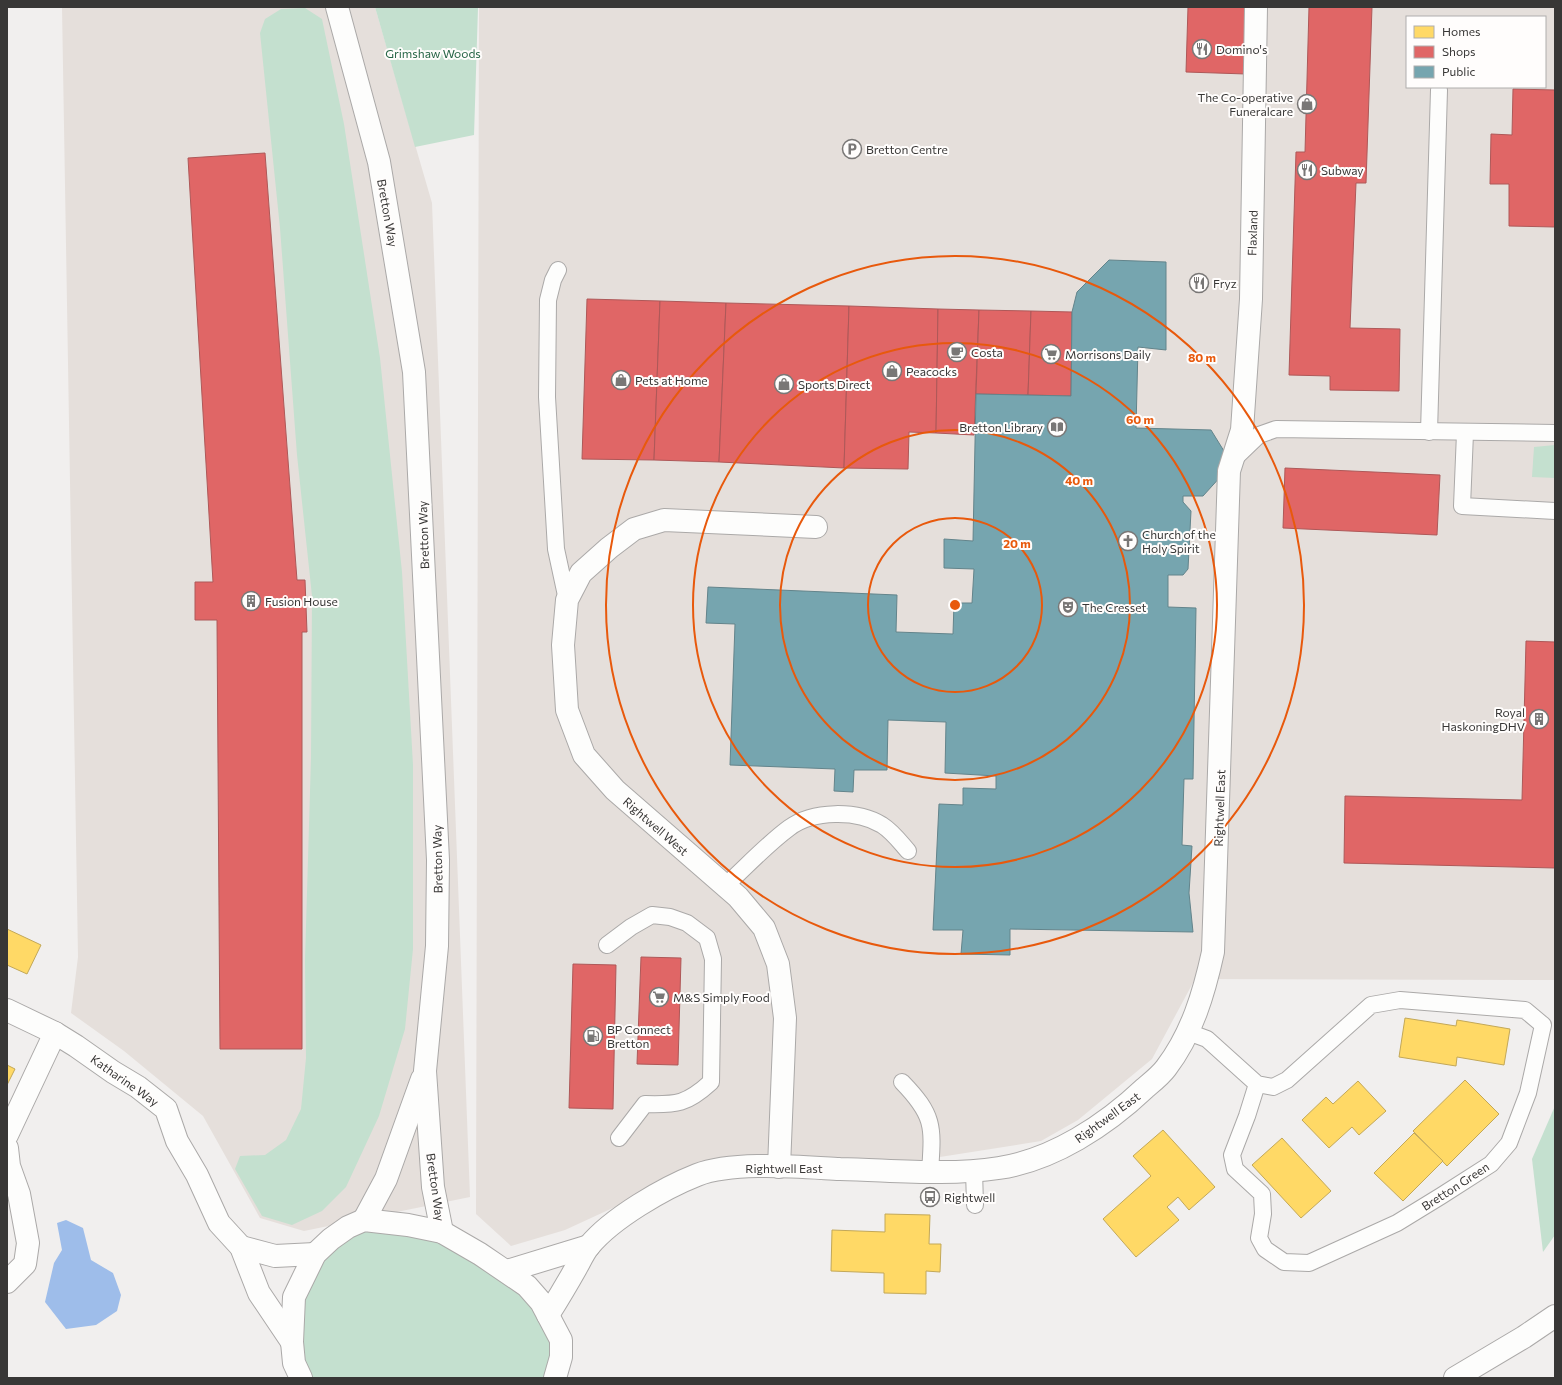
<svg xmlns="http://www.w3.org/2000/svg" width="1562" height="1385" font-family="Commissioner,sans-serif">
  <rect width="100%" height="100%" fill="#f1efee"/>
  <!-- built -->
  <g fill="#e5dfdb" fill-rule="evenodd">
    <polygon points="62,7 375,7 432,203 470,1197 304,1231 260,1218 203,1116 124,1051 71,1013 78,957"/>
    <path d="M479 7H1555V980L1195 979 1152 1059 1078 1120 1041 1141 908 1162 719 1159 565 1230 511 1246 476 1214ZM1407 17H1545V87H1407Z"/>
  </g>
  <!-- green -->
  <g fill="#c4e0cf">
    <polygon points="375,7 478,7 474,135 415,147"/>
    <polygon points="305,8 322,19 344,124 380,358 402,572 413,765 413,949 405,1029 379,1116 346,1187 322,1211 292,1225 262,1216 235,1169 240,1156 265,1155 286,1140 301,1109 306,1058 305,960 311,758 312,596 297,455 280,228 260,33 265,19 281,9"/>
    <polygon points="1555,445 1555,478 1532,477 1534,447"/>
    <polygon points="1555,1106 1555,1235 1543,1252 1532,1159"/>
    <polygon points="348,1227 442,1232 548,1315 555,1378 301,1378 292,1342 315,1254"/>
  </g>
  <!-- water -->
  <polygon fill="#9ebdea" points="66,1220 83,1228 91,1260 113,1273 121,1295 117,1311 96,1325 66,1329 45,1302 54,1263 62,1250 57,1223"/>
  <!-- homes -->
  <g fill="#ffd966" stroke="#c3a858">
    <polygon points="7,929 41,945 27,974 7,965"/>
    <polygon points="1405,1018 1456,1026 1457,1020 1510,1029 1504,1065 1457,1057 1456,1066 1399,1057"/>
    <polygon points="7,1065 15,1069 7,1085"/>
    <polygon points="1465,1080 1499,1114 1447,1166 1413,1131"/>
    <polygon points="1358,1081 1386,1111 1359,1135 1352,1127 1329,1148 1302,1120 1326,1097 1333,1104"/>
    <polygon points="1163,1130 1215,1187 1189,1210 1178,1197 1167,1207 1179,1220 1136,1257 1103,1219 1151,1176 1133,1156"/>
    <polygon points="1414,1133 1443,1161 1403,1201 1374,1173"/>
    <polygon points="1282,1138 1331,1191 1301,1218 1252,1165"/>
    <polygon points="885,1214 930,1215 929,1244 941,1244 940,1272 926,1271 926,1294 884,1293 884,1273 831,1271 832,1230 885,1232"/>
  </g>
  <!-- shops -->
  <g fill="#e06666" stroke="#ae5858">
    <polygon points="1188,7 1248,7 1246,74 1186,72"/>
    <polygon points="1309,7 1372,7 1366,183 1356,183 1350,328 1400,329 1399,391 1330,390 1330,376 1289,375 1296,152 1305,152"/>
    <polygon points="1513,89 1555,90 1555,227 1509,226 1509,184 1490,184 1491,134 1512,135"/>
    <polygon points="265,153 297,580 305,580 307,632 302,632 302,1049 220,1049 217,620 195,620 195,582 213,582 188,158"/>
    <polygon points="587,299 660,301 654,460 582,459"/>
    <polygon points="660,301 726,303 719,462 654,460"/>
    <polygon points="726,303 849,306 844,468 719,462"/>
    <polygon points="849,306 938,309 936,433 909,432 908,469 844,468"/>
    <polygon points="938,309 979,310 974,435 936,433"/>
    <polygon points="979,310 1031,311 1028,395 976,394"/>
    <polygon points="1031,311 1072,312 1071,396 1028,395"/>
    <polygon points="1285,468 1440,475 1437,535 1283,528"/>
    <polygon points="1526,641 1555,642 1555,868 1344,863 1345,796 1522,800"/>
    <polygon points="641,957 681,958 678,1065 637,1064"/>
    <polygon points="573,964 616,965 613,1109 569,1108"/>
  </g>
  <!-- public -->
  <polygon fill="#76a5af" stroke="#63848b" points="1109,260 1166,262 1166,350 1138,347 1136,428 1211,430 1232,464 1203,496 1183,496 1183,502 1191,511 1188,569 1183,575 1168,575 1168,607 1196,608 1193,779 1184,779 1182,845 1192,846 1189,893 1193,932 1010,929 1010,955 961,954 963,930 933,930 939,804 963,805 963,788 996,789 996,776 945,773 946,722 888,720 887,770 854,770 853,792 834,791 835,769 730,765 735,624 706,623 708,587 897,595 896,632 953,634 954,603 972,603 974,569 944,568 944,539 973,541 976,394 1071,396 1072,312 1077,292"/>
  <g fill="none" stroke-linecap="round" stroke-linejoin="round">
    <!-- service casing -->
    <g stroke="#aba9a8" stroke-width="18">
      <g id="service">
        <polyline points="558,270 553,280 548,300 547,397 556,549 567,600"/>
        <polyline points="1429,432 1439,90"/>
        <polyline points="1465,433 1462,506 1555,511"/>
        <polyline points="1234,459 1259,435 1276,429 1555,433"/>
        <path d="M725 886C746 867 766 845 789 828 813 810 857 810 882 825 893 832 900 842 908 851"/>
        <path d="M607 945 631 927 652 915 670 917 687 923 707 938 713 959 711 1082C687 1104 677 1105 645 1104L619 1138"/>
        <polyline points="1188,1032 1207,1039 1257,1084 1247,1116 1232,1155 1235,1169 1262,1194 1263,1214 1259,1238 1265,1249 1284,1262 1309,1263 1397,1223 1441,1196 1491,1164 1509,1143 1528,1093 1543,1025 1525,1010 1400,1000 1371,1005 1287,1080 1273,1087 1257,1084"/>
        <path d="M902 1082C935 1116 933 1127 930 1172"/>
        <polyline points="974,1170 975,1205"/>
      </g>
    </g>
    <!-- minor casing -->
    <g stroke="#aba9a8" stroke-width="24">
      <g id="minor">
        <polyline points="7,1010 55,1033 76,1046 113,1072 138,1087 166,1109 177,1141 197,1175 219,1223 241,1247 259,1293 292,1342"/>
        <polyline points="7,1135 55,1033"/>
        <polyline points="7,1148 9,1166 19,1194 28,1243 25,1264 7,1282"/>
        <polyline points="779,1167 785,1018 778,964 764,928 738,897 615,790 584,755 567,710 563,645 567,600 581,573 609,548 634,529 664,520 816,527"/>
        <polyline points="241,1247 275,1256 315,1254"/>
        <polyline points="507,1271 589,1246"/>
        <path d="M548 1315C558 1299 567 1284 576 1268 580 1261 584 1252 589 1246 612 1218 664 1188 697 1175 733 1161 800 1167 840 1169 892 1170 947 1176 999 1168 1053 1160 1106 1125 1145 1088 1152 1082 1160 1076 1166 1068 1192 1034 1204 993 1213 952L1229 471 1242 430 1251 299 1256 7"/>
      </g>
    </g>
    <!-- tertiary casing -->
    <g stroke="#aba9a8" stroke-width="24">
      <g id="tertiary">
        <polyline points="337,7 379,162 414,372 438,860 437,946 425,1071 433,1187 442,1232"/>
        <polyline points="364,1220 386,1179 422,1079"/>
        <polyline points="301,1378 294,1363 292,1342 294,1297 315,1254 331,1239 348,1227 364,1220 408,1225 442,1232 480,1254 527,1286 541,1302 561,1340 561,1357 555,1378"/>
        <polyline points="1455,1378 1524,1337 1555,1316"/>
      </g>
    </g>
    <!-- service -->
    <use href="#service" stroke="#fdfdfc" stroke-width="16"/>
    <!-- minor -->
    <use href="#minor" stroke="#fdfdfc" stroke-width="22"/>
    <!-- tertiary -->
    <use href="#tertiary" stroke="#fdfdfc" stroke-width="22"/>
  </g>
  <!-- distance rings -->
  <g fill="none" stroke="#e8590c" stroke-width="2">
    <circle cx="955" cy="605" r="87"/>
    <circle cx="955" cy="605" r="175"/>
    <circle cx="955" cy="605" r="262"/>
    <circle cx="955" cy="605" r="349"/>
  </g>
  <!-- icons -->
  <defs>
    <g id="restaurant-ring" transform="scale(1)"><circle r="9.5" fill="#fffdfc" stroke="#797776" stroke-width="1.5"/><path d="M-5-6h1v4h1v-4h1v4h1v-4h1v5L-1.5 .5V6h-2V.5L-5-1ZM5-6V6H3V1.5H1.5Q1.5-4 5-6Z" fill="#797776"/></g>
    <g id="shop-ring" transform="scale(1)"><circle r="9.5" fill="#fffdfc" stroke="#797776" stroke-width="1.5"/><path d="M-5-2.5h2.3a2.7 3.5 0 0 1 5.4 0H5L5.5 6h-11ZM-1.5-2.5h3a1.5 2.3 0 0 0-3 0Z" fill="#797776"/></g>
    <g id="parking-ring" transform="scale(1)"><circle r="9.5" fill="#fffdfc" stroke="#797776" stroke-width="1.5"/><path d="M-3.5-5.5H1a3.5 3.5 0 0 1 0 7H-1V5.5H-3.5ZM-1-3.4V-.6H.8a1.4 1.4 0 0 0 0-2.8Z" fill="#797776"/></g>
    <g id="cafe-ring" transform="scale(1)"><circle r="9.5" fill="#fffdfc" stroke="#797776" stroke-width="1.5"/><path d="M-5.5-4.5H6V0H3Q3 3.5 0 3.5H-2.5Q-5.5 3.5-5.5 0ZM3-3.2v2h1.7v-2ZM-6 4.5H4V6H-6Z" fill="#797776"/></g>
    <g id="supermarket-ring" transform="scale(1)"><circle r="9.5" fill="#fffdfc" stroke="#797776" stroke-width="1.5"/><path d="M-6-5.5h2.5l.6 2H6L4.5 2H-2.5L-4.4-4H-6ZM-1.5 3.2a1.3 1.3 0 1 0 .1 0ZM3 3.2a1.3 1.3 0 1 0 .1 0Z" fill="#797776"/></g>
    <g id="library-ring" transform="scale(1)"><circle r="9.5" fill="#fffdfc" stroke="#797776" stroke-width="1.5"/><path d="M-6-4Q-3-5.5-.7-3.5V5Q-3 3-6 4ZM6-4Q3-5.5 .7-3.5V5Q3 3 6 4Z" fill="#797776"/></g>
    <g id="church-ring" transform="scale(1)"><circle r="9.5" fill="#fffdfc" stroke="#797776" stroke-width="1.5"/><path d="M-1.2-6h2.4v3.5h3.3v2.4h-3.3V6h-2.4V-.1h-3.3v-2.4h3.3Z" fill="#797776"/></g>
    <g id="building-ring" transform="scale(1)"><circle r="9.5" fill="#fffdfc" stroke="#797776" stroke-width="1.5"/><path d="M-4-6H4V6H1V3H-1V6H-4ZM-2.5-4.3h1.7v1.8h-1.7ZM.8-4.3h1.7v1.8H.8ZM-2.5-1h1.7V.8h-1.7ZM.8-1h1.7V.8H.8Z" fill="#797776"/></g>
    <g id="theatre-ring" transform="scale(1)"><circle r="9.5" fill="#fffdfc" stroke="#797776" stroke-width="1.5"/><path d="M-5-5.5Q0-4 5-5.5V0Q5 5 0 6Q-5 5-5 0ZM-3.3-2.5H-1v1.5H-3.3ZM1-2.5H3.3v1.5H1ZM-2.8 1Q0 5.5 2.8 1Z" fill="#797776"/></g>
    <g id="fuel-ring" transform="scale(1)"><circle r="9.5" fill="#fffdfc" stroke="#797776" stroke-width="1.5"/><path d="M-5.5-6h7V0h2V4h1.3V-2.5L3-4.5l.8-.8L6-3V5H2.5V1h-1V6h-7ZM-4.2-4.7v3.2H.2V-4.7Z" fill="#797776"/></g>
    <g id="bus-ring" transform="scale(1)"><circle r="9.5" fill="#fffdfc" stroke="#797776" stroke-width="1.5"/><path d="M-5-6H5V4H4V6H2V4H-2V6H-4V4H-5ZM-3.5-4V0h7V-4ZM-3.5 1.2v1.5H-2V1.2ZM2 1.2v1.5H3.5V1.2Z" fill="#797776"/></g>
  </defs>
  <g fill-rule="evenodd">
    <use href="#restaurant-ring" x="1202" y="49"/>
    <use href="#shop-ring" x="1307" y="104"/>
    <use href="#parking-ring" x="852" y="149"/>
    <use href="#restaurant-ring" x="1307" y="170"/>
    <use href="#restaurant-ring" x="1199" y="283"/>
    <use href="#cafe-ring" x="957" y="352"/>
    <use href="#supermarket-ring" x="1051" y="354"/>
    <use href="#shop-ring" x="892" y="371"/>
    <use href="#shop-ring" x="621" y="380"/>
    <use href="#shop-ring" x="784" y="384"/>
    <use href="#library-ring" x="1057" y="427"/>
    <use href="#church-ring" x="1128" y="541"/>
    <use href="#building-ring" x="251" y="601"/>
    <use href="#theatre-ring" x="1068" y="607"/>
    <use href="#building-ring" x="1539" y="719"/>
    <use href="#supermarket-ring" x="659" y="997"/>
    <use href="#fuel-ring" x="593" y="1036"/>
    <use href="#bus-ring" x="930" y="1197"/>
  </g>
  <g text-anchor="middle" dominant-baseline="central" stroke-width="4" stroke-linejoin="round" paint-order="stroke">
    <!-- poi labels -->
    <g font-size="12" fill="#383736" stroke="#fffdfc" text-anchor="start">
      <text x="1216" y="49">Domino's</text>
      <text x="1293" y="97" text-anchor="end">The Co-operative<tspan x="1293" dy="14">Funeralcare</tspan></text>
      <text x="866" y="149">Bretton Centre</text>
      <text x="1321" y="170">Subway</text>
      <text x="1213" y="283">Fryz</text>
      <text x="971" y="352">Costa</text>
      <text x="1065" y="354">Morrisons Daily</text>
      <text x="906" y="371">Peacocks</text>
      <text x="635" y="380">Pets at Home</text>
      <text x="798" y="384">Sports Direct</text>
      <text x="1043" y="427" text-anchor="end">Bretton Library</text>
      <text x="1142" y="534">Church of the<tspan x="1142" dy="14">Holy Spirit</tspan></text>
      <text x="265" y="601">Fusion House</text>
      <text x="1082" y="607">The Cresset</text>
      <text x="1525" y="712" text-anchor="end">Royal<tspan x="1525" dy="14">HaskoningDHV</tspan></text>
      <text x="673" y="997">M&amp;S Simply Food</text>
      <text x="607" y="1029">BP Connect<tspan x="607" dy="14">Bretton</tspan></text>
      <text x="944" y="1197">Rightwell</text>
    </g>
    <!-- park labels -->
    <g font-size="12" fill="#276546" stroke="#fffdfc">
      <text x="433" y="53">Grimshaw Woods</text>
    </g>
    <!-- street labels -->
    <g font-size="12" fill="#383736" stroke="#fffdfc">
      <text transform="translate(388 213) rotate(80)">Bretton Way</text>
      <text transform="translate(1252 233) rotate(-88)">Flaxland</text>
      <text transform="translate(423 535) rotate(-92)">Bretton Way</text>
      <text transform="translate(1219 808) rotate(-88)">Rightwell East</text>
      <text transform="translate(656 826) rotate(41)">Rightwell West</text>
      <text transform="translate(437 859) rotate(-91)">Bretton Way</text>
      <text transform="translate(125 1080) rotate(35)">Katharine Way</text>
      <text transform="translate(1107 1117) rotate(-36)">Rightwell East</text>
      <text x="784" y="1168">Rightwell East</text>
      <text transform="translate(1455 1186) rotate(-33)">Bretton Green</text>
      <text transform="translate(436 1187) rotate(82)">Bretton Way</text>
    </g>
  </g>
  <circle cx="955" cy="605" r="6" fill="#e8590c" stroke="#fffdfc" stroke-width="2"/>
  <g font-size="12" text-anchor="middle" font-weight="bold" fill="#e8590c" stroke="#fffdfc" stroke-width="4" stroke-linejoin="round" paint-order="stroke">
    <text x="1202" y="362">80 m</text>
    <text x="1140" y="424">60 m</text>
    <text x="1079" y="485">40 m</text>
    <text x="1017" y="548">20 m</text>
  </g>
  <!-- border -->
  <rect width="1562" height="1385" fill="none" stroke="#383736" stroke-width="16"/>
  <!-- legend -->
  <rect x="1406" y="16" width="140" height="72" fill="#fffdfc" stroke="#afaead"/>
  <rect x="1414" y="26" width="20" height="12" fill="#ffd966" stroke="#afaead"/>
  <text x="1442" y="36" font-size="12" fill="#383736">Homes</text>
  <rect x="1414" y="46" width="20" height="12" fill="#e06666" stroke="#afaead"/>
  <text x="1442" y="56" font-size="12" fill="#383736">Shops</text>
  <rect x="1414" y="66" width="20" height="12" fill="#76a5af" stroke="#afaead"/>
  <text x="1442" y="76" font-size="12" fill="#383736">Public</text>
</svg>
